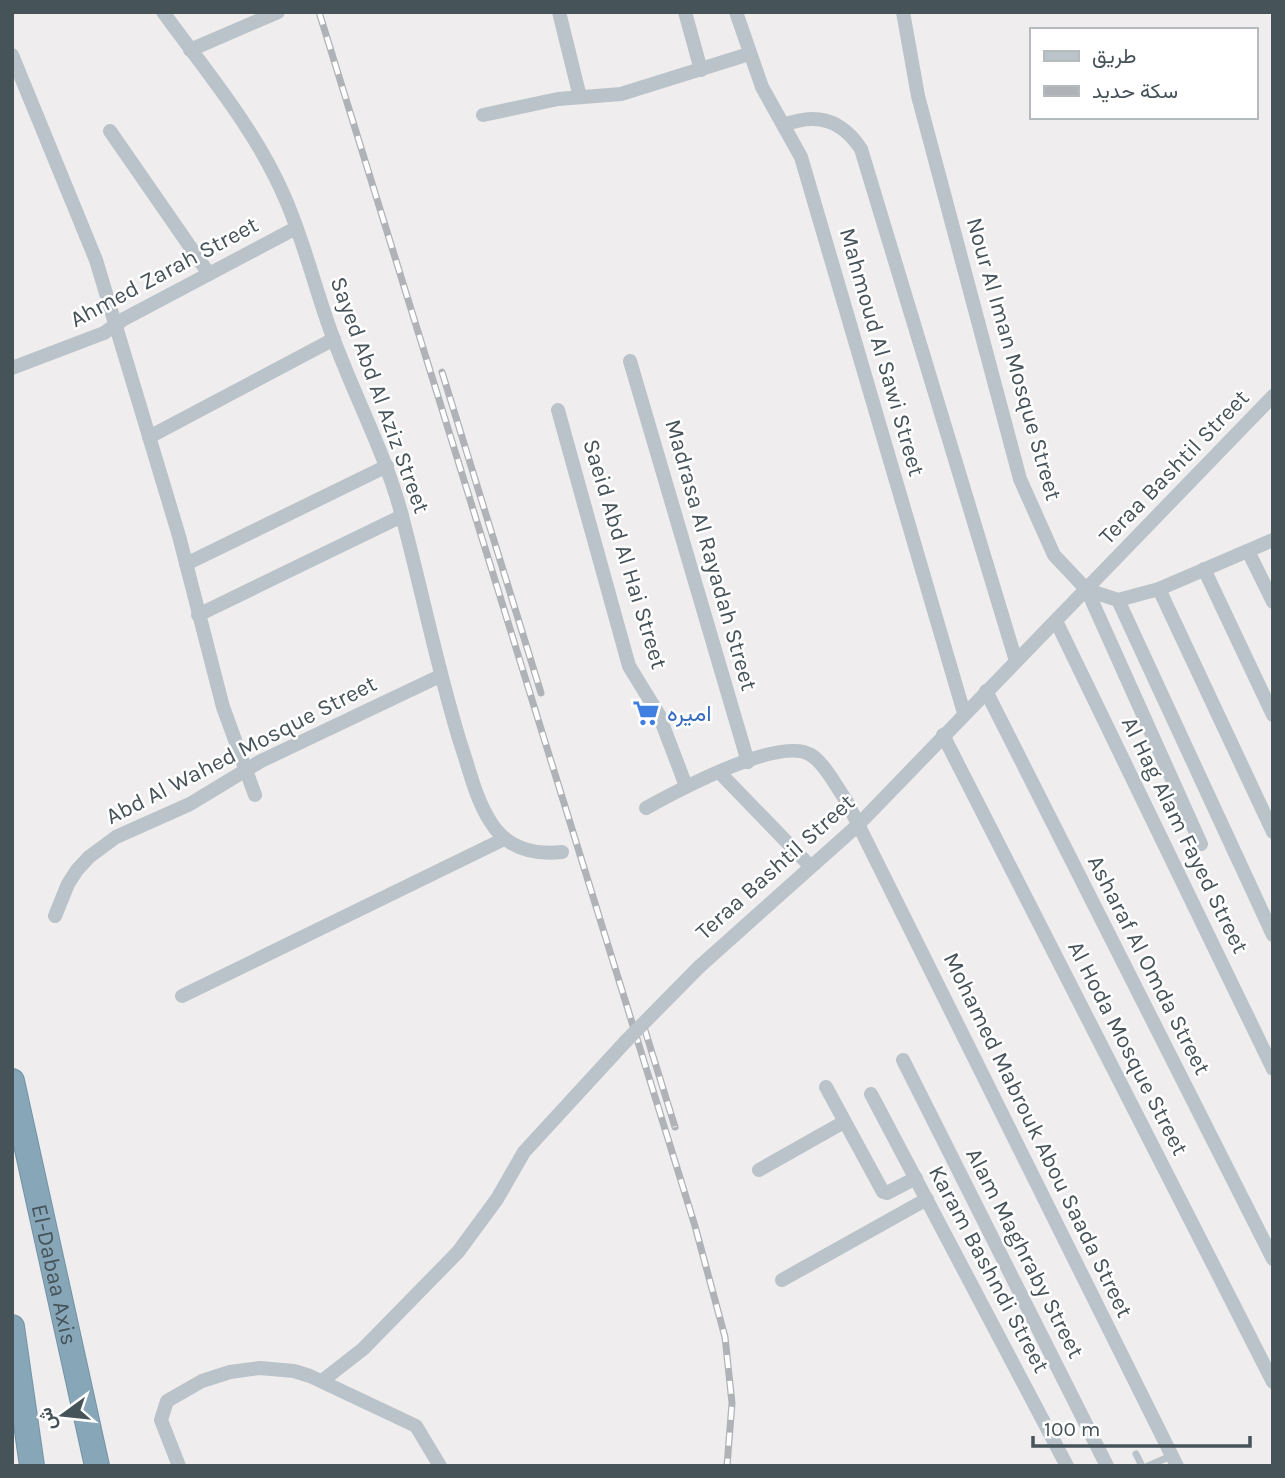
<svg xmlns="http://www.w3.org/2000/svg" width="1285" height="1478" font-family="Karla,Vazirmatn,sans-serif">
  <rect width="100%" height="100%" fill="#efeded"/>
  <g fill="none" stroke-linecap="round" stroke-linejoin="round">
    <!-- highway casing -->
    <g stroke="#7292a5" stroke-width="26">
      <g id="highway">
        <path id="s1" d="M12 1081 97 1466"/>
        <polyline points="12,1327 32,1466"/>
      </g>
    </g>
    <!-- lane -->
    <g stroke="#b9c3c9" stroke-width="7">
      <polyline points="1136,1454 1142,1466"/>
      <polyline points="1148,1466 1171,1456"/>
    </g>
    <!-- street -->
    <g stroke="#b9c3c9" stroke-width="14">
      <path d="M163 12C206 71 256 130 285 198 307 248 318 302 339 353 360 407 387 459 402 516 422 591 437 667 460 742 469 768 475 797 490 821 506 848 533 855 562 852"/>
      <polyline points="559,12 580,97"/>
      <polyline points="685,12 701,70"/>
      <polyline points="736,12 762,87 801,157 964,713"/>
      <polyline points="903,12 918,96 1020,479 1054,555 1087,590 1118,600 1159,589 1273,540"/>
      <polyline points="190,50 278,12"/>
      <polyline points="12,55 96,260 179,536 223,707 255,795"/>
      <polyline points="483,115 558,99 621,94 749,54"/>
      <path d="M784 125C817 112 842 120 861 149L1016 661"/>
      <polyline points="110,131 209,274"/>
      <polyline points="630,361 748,762"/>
      <polyline points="12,368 104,333 124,319 296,228"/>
      <polyline points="558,410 629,666 659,715 686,786"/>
      <polyline points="149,437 334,339"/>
      <polyline points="1248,551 1273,602"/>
      <polyline points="186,564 387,466"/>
      <polyline points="1204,569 1273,715"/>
      <polyline points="1159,589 1273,832"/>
      <polyline points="1087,590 1201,844"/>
      <polyline points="1118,600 1273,935"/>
      <polyline points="198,615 402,516"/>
      <polyline points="1056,621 1273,1069"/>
      <polyline points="986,691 1273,1259"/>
      <polyline points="943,735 1273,1382"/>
      <polyline points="720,773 810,866"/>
      <path d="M646 808C677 791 780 735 811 755 826 765 837 788 847 802L1177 1466"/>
      <polyline points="55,916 68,884 77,870 89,857 116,837 190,804 261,761 440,676"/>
      <polyline points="699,967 858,825 1273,396"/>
      <polyline points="182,996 504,839"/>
      <polyline points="903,1060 1107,1466"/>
      <polyline points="826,1087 883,1192 887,1193 916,1178"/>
      <polyline points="871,1094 1067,1466"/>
      <polyline points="759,1170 844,1122"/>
      <polyline points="782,1280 927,1199"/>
      <polyline points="322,1381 363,1349 458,1252 497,1199 524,1152 626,1041"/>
      <polyline points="179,1466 161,1420 167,1401 202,1381 230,1372 260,1368 294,1371 310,1376 416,1426 440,1466"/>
    </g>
    <!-- highway -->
    <use href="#highway" stroke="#87a7b9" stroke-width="24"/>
    <!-- rail casing -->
    <g stroke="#afb3b7" stroke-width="7">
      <g id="rail">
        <polyline points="319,12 695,1226 725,1337 732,1403 727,1466"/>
        <polyline points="442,372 541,693"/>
        <polyline points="644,1027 675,1127"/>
      </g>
    </g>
    <!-- rail -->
    <use href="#rail" stroke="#fff" stroke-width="4.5" stroke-dasharray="13" stroke-linecap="butt"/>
    <!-- street-bridge -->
    <polyline stroke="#b9c3c9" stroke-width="14" points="626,1041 699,967"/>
  </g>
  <!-- icons -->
  <defs>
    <g id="supermarket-bare" transform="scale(2.1)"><path d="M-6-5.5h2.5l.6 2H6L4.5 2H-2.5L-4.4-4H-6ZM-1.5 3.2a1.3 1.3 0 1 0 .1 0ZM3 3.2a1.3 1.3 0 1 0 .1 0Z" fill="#3f7fe0" stroke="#fff" stroke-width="2.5" paint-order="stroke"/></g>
  </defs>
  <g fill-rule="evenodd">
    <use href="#supermarket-bare" x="646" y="713"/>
  </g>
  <g text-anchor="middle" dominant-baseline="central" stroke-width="5" stroke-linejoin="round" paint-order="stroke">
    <!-- street labels -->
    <g font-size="23" fill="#465359" stroke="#fff">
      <text transform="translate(164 272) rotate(-28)">Ahmed Zarah Street</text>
      <text transform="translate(882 352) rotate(74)">Mahmoud Al Sawi Street</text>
      <text transform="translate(1014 359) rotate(74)">Nour Al Iman Mosque Street</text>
      <text transform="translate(380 395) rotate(70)">Sayed Abd Al Aziz Street</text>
      <text transform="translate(1174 467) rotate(-46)">Teraa Bashtil Street</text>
      <text transform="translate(625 554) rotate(73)">Saeid Abd Al Hai Street</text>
      <text transform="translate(711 555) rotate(74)">Madrasa Al Rayadah Street</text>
      <text transform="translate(241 750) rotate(-27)">Abd Al Wahed Mosque Street</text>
      <text transform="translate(1185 835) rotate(64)">Al Hag Alam Fayed Street</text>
      <text transform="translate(775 867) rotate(-42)">Teraa Bashtil Street</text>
      <text transform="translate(1149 965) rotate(63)">Asharaf Al Omda Street</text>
      <text transform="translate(1128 1048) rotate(63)">Al Hoda Mosque Street</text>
      <text transform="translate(1038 1135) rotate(64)">Mohamed Mabrouk Abou Saada Street</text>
      <text transform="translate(1025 1253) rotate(63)">Alam Maghraby Street</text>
      <text transform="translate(989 1269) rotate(62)">Karam Bashndi Street</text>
      <text stroke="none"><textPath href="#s1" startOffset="198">El-Dabaa Axis</textPath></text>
    </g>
    <!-- shop labels -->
    <g font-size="23" fill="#366cbe" stroke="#fff" text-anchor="start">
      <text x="667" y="713">اميره</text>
    </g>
  </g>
  <!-- border -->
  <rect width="1285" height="1478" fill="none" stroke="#465359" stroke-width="28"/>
  <!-- legend -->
  <rect x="1030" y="28" width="228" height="91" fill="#ffffff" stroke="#b5babd" stroke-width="2"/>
  <rect x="1044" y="51" width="35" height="10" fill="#b9c3c9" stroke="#b5babd" stroke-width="2"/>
  <text x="1092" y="63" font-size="21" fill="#465359">طريق</text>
  <rect x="1044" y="86" width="35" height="10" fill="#afb3b7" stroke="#b5babd" stroke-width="2"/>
  <text x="1092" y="98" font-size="21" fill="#465359">سكة حديد</text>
  <!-- north arrow -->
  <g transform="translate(63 1415) rotate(255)" stroke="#ffffff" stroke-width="5" paint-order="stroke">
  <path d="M0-5L12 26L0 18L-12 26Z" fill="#465359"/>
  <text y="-10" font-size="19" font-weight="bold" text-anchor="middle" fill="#465359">ش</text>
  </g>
  <!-- scale -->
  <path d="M1033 1436v10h217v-10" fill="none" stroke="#465359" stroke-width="3.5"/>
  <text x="1044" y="1436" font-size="21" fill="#465359" stroke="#ffffff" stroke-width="5" paint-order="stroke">100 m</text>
</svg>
